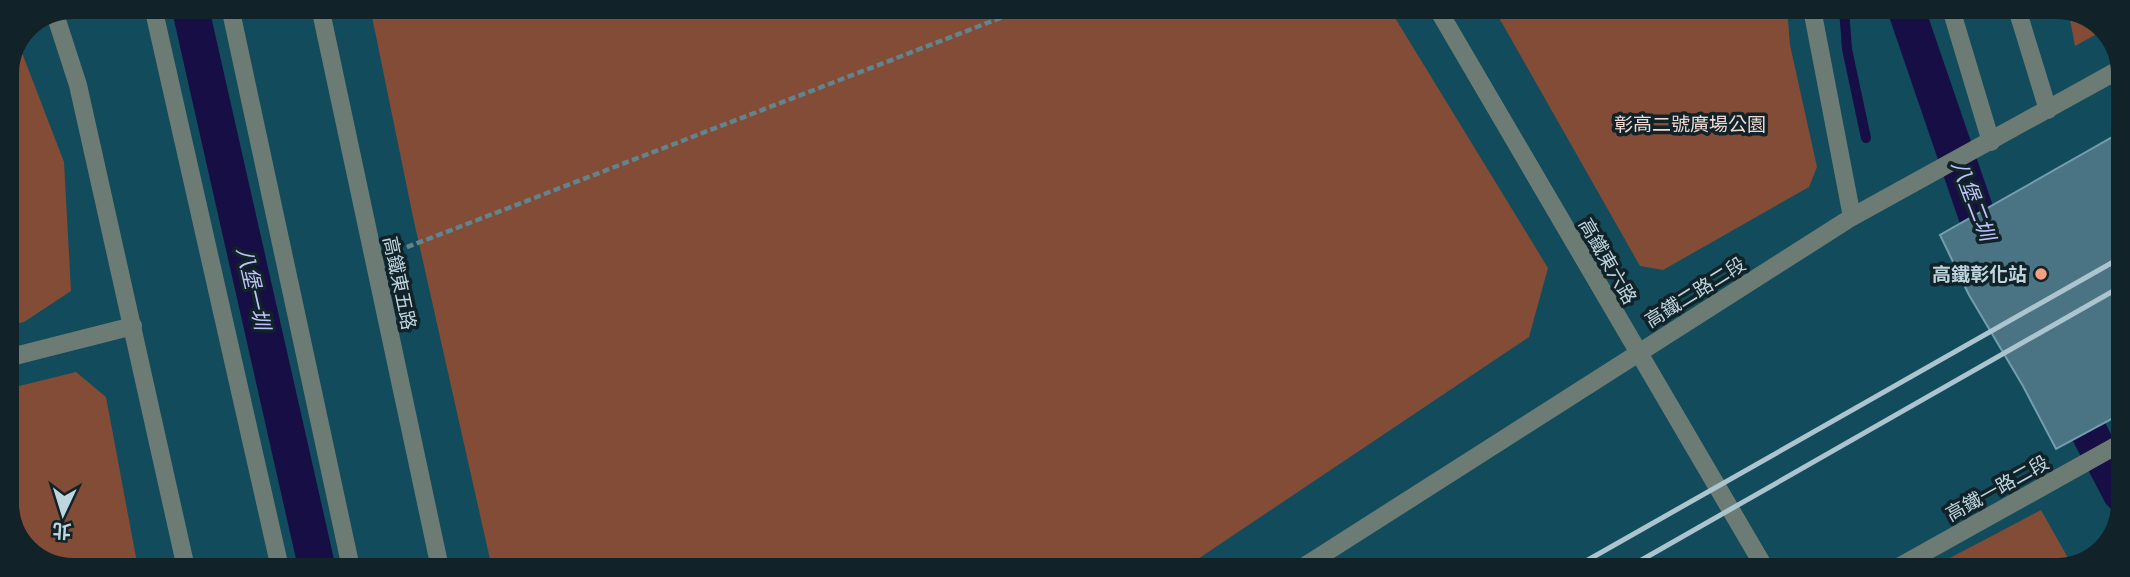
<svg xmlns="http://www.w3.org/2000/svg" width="2130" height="577" font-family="Ubuntu,'Noto Sans TC',sans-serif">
  <rect width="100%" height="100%" fill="#123e4c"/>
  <!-- built -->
  <polygon fill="#124b5b" points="73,7 2074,9 2107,30 2123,68 2121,521 2097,556 2057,570 56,568 23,547 8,512 7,73 27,26"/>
  <!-- green -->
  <g fill="#834c36">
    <polygon points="370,7 1389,8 1548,268 1529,337 1183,569 492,568 413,217"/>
    <polygon points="1494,9 1787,9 1790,45 1817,167 1809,187 1663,270 1640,266"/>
    <polygon points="2068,9 2074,9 2106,29 2075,46"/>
    <polygon points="19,45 64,162 71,291 24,322 7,326 7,73"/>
    <polygon points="76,372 106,397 138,568 56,568 23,547 8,512 7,389"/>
    <polygon points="2041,510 2072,565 2057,570 1927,570"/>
  </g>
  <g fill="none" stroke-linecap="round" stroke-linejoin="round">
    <!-- stream -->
    <polyline stroke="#170e46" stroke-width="10" points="1844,9 1847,49 1866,138"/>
    <!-- canal -->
    <g stroke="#170e46" stroke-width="37">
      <polyline points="190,7 317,568"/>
      <polyline points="1906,9 1981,228 1998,260"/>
      <polyline points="2066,388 2121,493"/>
    </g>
  </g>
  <!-- building -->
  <polygon fill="#4a7483" stroke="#729ead" stroke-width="2" points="2123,131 2121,414 2056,449 2023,386 1969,295 1940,235"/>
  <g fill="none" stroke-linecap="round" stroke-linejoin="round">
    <!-- path -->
    <polyline stroke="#62848f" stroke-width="4.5" stroke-dasharray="7 3.5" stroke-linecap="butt" points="397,251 1026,8"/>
    <!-- minor -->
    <g stroke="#6c7c74" stroke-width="18">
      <polyline points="153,7 280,568"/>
      <polyline points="230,7 351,568"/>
      <polyline points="320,7 440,568"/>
      <polyline points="1437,8 1766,570"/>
      <polyline points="1812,9 1852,217"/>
      <polyline points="1951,9 1991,142"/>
      <polyline points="2017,9 2048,110"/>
      <polyline points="55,14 78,85 186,568"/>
      <polyline points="7,358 133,326"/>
      <polyline points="1300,569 1852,217 2122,68"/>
      <polyline points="1893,570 2121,443"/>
    </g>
    <!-- rail -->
    <g stroke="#abc4cd" stroke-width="5">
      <polyline points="1572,569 2122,257"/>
      <polyline points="1624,570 2122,286"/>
    </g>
  </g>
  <!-- markers -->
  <circle fill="#f2a080" stroke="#112228" stroke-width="2.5" cx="2041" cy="274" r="7"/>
  <g text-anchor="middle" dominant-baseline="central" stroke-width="7" stroke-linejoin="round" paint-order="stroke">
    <!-- park labels -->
    <g font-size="19" fill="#f0dbd3" stroke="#112228">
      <text x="1690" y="124">彰高二號廣場公園</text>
    </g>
    <!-- street labels -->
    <g font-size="19" fill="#bfd5de" stroke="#112228">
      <text transform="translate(1608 261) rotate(60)">高鐵東六路</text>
      <text transform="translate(400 283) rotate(78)">高鐵東五路</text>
      <text transform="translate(1695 292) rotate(-32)">高鐵二路二段</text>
      <text transform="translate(1997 488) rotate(-29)">高鐵一路二段</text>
    </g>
    <!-- poi labels -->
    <g font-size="19" font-weight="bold" fill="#bfd5de" stroke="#112228" text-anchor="end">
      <text x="2027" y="274">高鐵彰化站</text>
    </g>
    <!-- water labels -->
    <g font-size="21" font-style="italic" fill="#c0c3fb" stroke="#112228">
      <text transform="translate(1974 200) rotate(69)">八堡二圳</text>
      <text transform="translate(254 288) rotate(77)">八堡一圳</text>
    </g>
  </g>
  <!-- crop -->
  <path d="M0 0H2130V577H0ZM73 19H2057A54 54 0 0 1 2111 73V504A54 54 0 0 1 2057 558H73A54 54 0 0 1 19 504V73A54 54 0 0 1 73 19Z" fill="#112228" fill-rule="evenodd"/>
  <!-- north arrow -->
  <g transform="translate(63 514) rotate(184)" stroke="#112228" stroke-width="5" paint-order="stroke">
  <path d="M0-5L12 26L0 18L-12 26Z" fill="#bfd5de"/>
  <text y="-10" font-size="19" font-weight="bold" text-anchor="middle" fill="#bfd5de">北</text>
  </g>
</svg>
